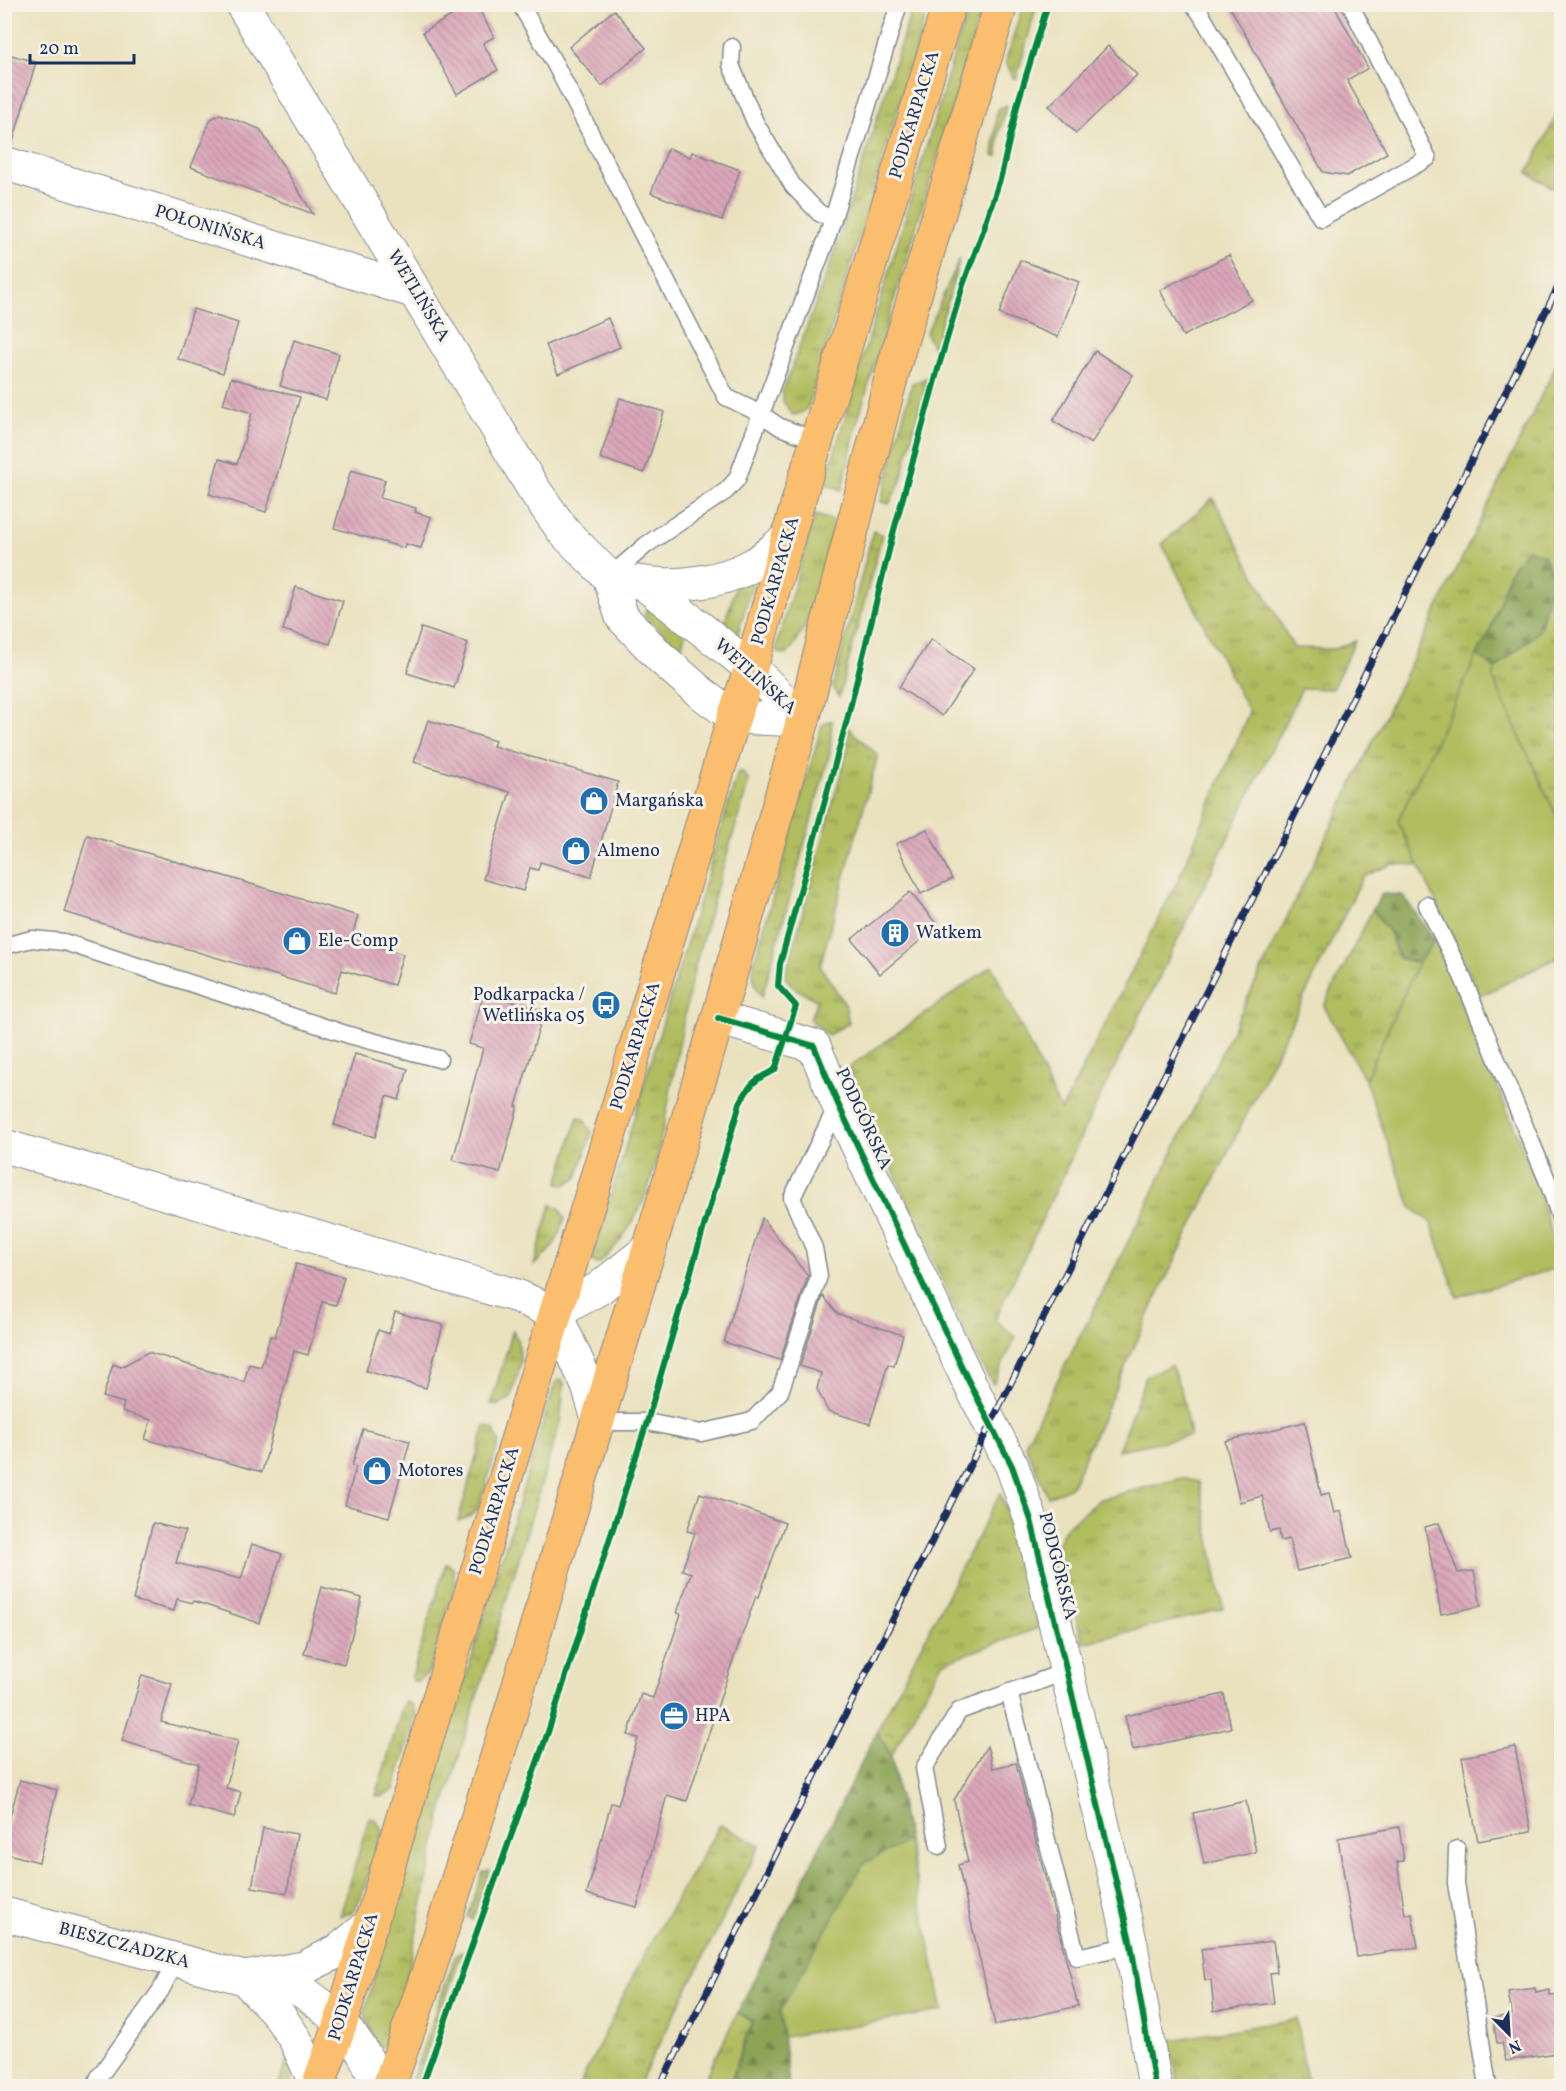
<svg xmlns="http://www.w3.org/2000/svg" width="1566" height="2091" font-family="Vollkorn,serif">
  <defs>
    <pattern id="grass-tufts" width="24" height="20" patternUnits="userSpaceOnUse" patternTransform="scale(1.5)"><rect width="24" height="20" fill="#b1bd5f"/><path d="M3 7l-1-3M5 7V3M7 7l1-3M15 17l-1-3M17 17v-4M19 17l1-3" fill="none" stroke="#8f9a52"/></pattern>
    <pattern id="forest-firs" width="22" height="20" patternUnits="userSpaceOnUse" patternTransform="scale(1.5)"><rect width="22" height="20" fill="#8ca456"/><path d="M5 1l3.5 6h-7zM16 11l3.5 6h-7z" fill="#72864a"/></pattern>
    <pattern id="building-back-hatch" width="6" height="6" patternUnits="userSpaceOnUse" patternTransform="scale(1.5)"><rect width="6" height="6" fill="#dca8ba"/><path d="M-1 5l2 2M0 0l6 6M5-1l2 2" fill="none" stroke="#b2899a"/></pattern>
  </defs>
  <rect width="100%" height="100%" fill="#f7f3e8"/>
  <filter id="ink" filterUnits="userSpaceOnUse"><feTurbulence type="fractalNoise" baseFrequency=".0167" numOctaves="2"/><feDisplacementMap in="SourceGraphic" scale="12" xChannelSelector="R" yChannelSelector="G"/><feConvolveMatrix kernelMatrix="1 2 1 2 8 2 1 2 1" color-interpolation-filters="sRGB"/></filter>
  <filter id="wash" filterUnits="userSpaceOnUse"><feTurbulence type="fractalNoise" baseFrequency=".008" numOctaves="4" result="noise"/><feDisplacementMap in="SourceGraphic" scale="24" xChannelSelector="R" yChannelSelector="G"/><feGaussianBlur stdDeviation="1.35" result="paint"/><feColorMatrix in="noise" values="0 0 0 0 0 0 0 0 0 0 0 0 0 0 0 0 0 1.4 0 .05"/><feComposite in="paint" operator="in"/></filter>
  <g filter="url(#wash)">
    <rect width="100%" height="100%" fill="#eae2bf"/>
    <!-- grass -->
    <g fill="url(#grass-tufts)" stroke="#66765e" stroke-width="1.5">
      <polygon points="1023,4 1037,5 1016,79 1013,78 1006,61"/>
      <polygon points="913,5 929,5 808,407 801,413 793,415 783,401 782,393 834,254"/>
      <polygon points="969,5 983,5 857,423 842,490 825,484"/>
      <polygon points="1007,105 999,133 998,156 993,156 997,109"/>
      <polygon points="1561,106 1561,193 1528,173"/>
      <polygon points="960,258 934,349 926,334"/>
      <polygon points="1561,355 1561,826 1492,678 1495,669 1539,630 1553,577 1510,571 1489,634 1477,655 1398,821 1419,865 1392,864 1363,877 1155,1301 1071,1487 1048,1497 1025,1444 1147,1205"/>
      <polygon points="927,378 901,481 889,504 881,502 912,383"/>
      <polygon points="1213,498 1294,648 1334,649 1355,641 1332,689 1302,688 1094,1109 995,1320 1016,1337 993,1384 974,1353 848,1068 992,966 1061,1111 1179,878 1249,712 1162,544"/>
      <path d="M815 515 834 521C823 568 817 616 787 655L777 653 776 647Z"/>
      <polygon points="873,531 882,535 839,697 833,687"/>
      <polygon points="756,572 736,640 722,631 738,580"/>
      <polygon points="650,607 686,631 681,649 645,617 646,609"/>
      <path d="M832 720 830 752 762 997C754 985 752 977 754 963L822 725Z"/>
      <polygon points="848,728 878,755 820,966 845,1004 849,1023 828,1035 810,1019 817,1000 793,987 785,977 848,748"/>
      <path d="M741 771 749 781C730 847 708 912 692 979 683 1020 676 1062 668 1104 655 1168 649 1218 598 1264L593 1262 592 1258 738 772Z"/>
      <polygon points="1373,909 1390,934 1399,958 1418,963 1365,1080 1324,1006"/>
      <polygon points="578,1117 584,1119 592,1133 577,1178 564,1185 558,1183"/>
      <path d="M551 1205 559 1208 565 1218C558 1241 553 1249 534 1265Z"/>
      <path d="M513 1330C526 1359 519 1370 511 1398L497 1406 491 1404Z"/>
      <polygon points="1171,1365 1182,1394 1190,1436 1118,1450 1146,1376"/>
      <polygon points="558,1380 562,1381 564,1384 560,1422 440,1819 404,1992 385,2044 381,2047 377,2046 364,2013 555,1383"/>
      <polygon points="485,1426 493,1429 499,1442 478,1509 471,1516 458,1521"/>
      <polygon points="1182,1478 1199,1482 1223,1609 1083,1643 1057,1545 1065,1528 1100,1499"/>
      <polygon points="1000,1493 1030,1574 1038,1628 942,1663 891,1756 877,1731"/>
      <polygon points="446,1563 453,1567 455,1584 428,1674 416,1682 411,1680"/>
      <polygon points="404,1702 412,1705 416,1716 394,1790 381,1797 376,1796"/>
      <polygon points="369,1818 376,1820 382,1830 361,1897 352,1913 340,1916"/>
      <polygon points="720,1825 760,1845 638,2086 579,2086 643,1956"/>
      <polygon points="489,1870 472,1920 468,1916 483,1872"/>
      <polygon points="462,1952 415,2086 409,2086 456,1955"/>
      <polygon points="738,2012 752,2021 729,2086 701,2086"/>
      <polygon points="1296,2019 1308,2086 1178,2086 1170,2040"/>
      <polygon points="288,2058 292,2086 278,2086"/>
    </g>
    <!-- forest -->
    <g fill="url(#forest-firs)" stroke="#546a5a" stroke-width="1.5">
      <polygon points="1527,549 1544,555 1553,577 1539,631 1495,669 1477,655 1489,634 1510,571"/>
      <polygon points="1382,894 1402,895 1435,939 1418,963 1399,958 1390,934 1373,909"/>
      <polygon points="877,1731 891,1756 908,1841 864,1863 780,2011 789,2086 729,2086 752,2021 738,2012"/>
    </g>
    <!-- garden -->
    <g fill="#b1bd5f" stroke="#66765e" stroke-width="1.5">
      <polygon points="1477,655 1495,669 1493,679 1561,826 1561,956 1480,996 1398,821"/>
      <polygon points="1435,939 1531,1167 1561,1264 1561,1267 1457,1297 1431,1223 1411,1207 1365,1080 1418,963"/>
      <polygon points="908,1841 943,2011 783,2037 780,2011 864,1863"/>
    </g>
    <g id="blocks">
      <!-- building -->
      <g fill="url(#building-back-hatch)">
        <polygon points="472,4 476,4 494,37 483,43 498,70 457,94 423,32"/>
        <polygon points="1228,4 1333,4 1368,68 1347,80 1387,153 1347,176 1323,172"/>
        <polygon points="614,10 646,48 602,86 569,47"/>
        <polygon points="1108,46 1137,75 1076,133 1049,106"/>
        <polygon points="4,53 36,62 12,145 4,144"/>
        <polygon points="220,114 260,129 313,214 191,167 211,119"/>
        <polygon points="668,148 690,157 692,152 740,170 722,220 651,193"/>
        <polygon points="1229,255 1252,300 1183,336 1160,290"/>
        <polygon points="1020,260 1079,282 1058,337 999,314"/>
        <polygon points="193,309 238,323 223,373 178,359"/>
        <polygon points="608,318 620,347 558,374 546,345"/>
        <polygon points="294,340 339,354 326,400 280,386"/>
        <polygon points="1095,351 1133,375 1091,444 1053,421"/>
        <polygon points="231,378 300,397 266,512 209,494 219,459 237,464 252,413 223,404"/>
        <polygon points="620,398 664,412 644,473 600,458"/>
        <polygon points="351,470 385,480 380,498 416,508 415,512 431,517 421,548 405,544 404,548 334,528"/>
        <polygon points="296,587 343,601 330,644 283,630"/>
        <polygon points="421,628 468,643 454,688 407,673"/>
        <polygon points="931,639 974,669 942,716 899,687"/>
        <polygon points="428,720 495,741 493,746 618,782 591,877 540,862 538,870 530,868 523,891 483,879 510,792 414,762"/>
        <polygon points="927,829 952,879 921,894 896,844"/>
        <polygon points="87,835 358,916 351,939 403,954 394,985 342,970 335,993 64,912"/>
        <polygon points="910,892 938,926 880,974 852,939"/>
        <polygon points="484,993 544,1011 516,1106 518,1106 500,1173 453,1160 483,1048 469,1044"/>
        <polygon points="355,1054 408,1069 399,1100 387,1096 375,1137 334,1125"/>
        <polygon points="762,1218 808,1276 780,1360 724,1342"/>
        <polygon points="296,1264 344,1277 336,1305 322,1302 308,1355 294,1351 262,1472 145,1439 151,1420 122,1411 124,1403 103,1397 113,1364 121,1367 148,1352 244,1382 249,1364 261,1367 270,1336 275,1337"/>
        <polygon points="823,1296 838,1314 903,1335 894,1366 888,1364 870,1424 828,1411 817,1389 821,1373 800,1366"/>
        <polygon points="395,1312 443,1325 426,1388 366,1371 378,1330 389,1334"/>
        <polygon points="1305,1422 1321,1495 1329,1493 1334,1513 1341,1511 1352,1558 1297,1571 1289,1539 1281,1541 1279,1530 1270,1532 1262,1496 1240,1502 1225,1441"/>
        <polygon points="363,1429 410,1441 389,1517 345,1505 356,1467 352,1466"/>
        <polygon points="700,1493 785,1523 759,1597 756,1596 726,1680 687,1801 667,1795 637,1907 587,1894 611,1803 618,1805 638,1738 628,1735 641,1694 653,1698 681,1614 677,1613 691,1573 682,1570 695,1533 687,1531"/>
        <polygon points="153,1523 185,1531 176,1563 241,1579 252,1544 282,1554 259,1623 194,1601 193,1603 177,1599 174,1611 133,1600"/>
        <polygon points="1439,1523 1458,1573 1474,1571 1481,1606 1441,1614 1425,1527"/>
        <polygon points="322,1587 362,1598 344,1664 304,1654"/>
        <polygon points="142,1675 172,1684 161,1722 238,1741 226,1788 241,1792 234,1818 188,1805 199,1764 122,1741"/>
        <polygon points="1224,1694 1231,1728 1133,1750 1125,1716"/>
        <polygon points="987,1746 993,1768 1016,1763 1078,2006 995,2025 958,1865 968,1862 954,1800"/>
        <polygon points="1515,1747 1531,1831 1478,1841 1462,1757"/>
        <polygon points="20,1780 57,1790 39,1862 4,1853 4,1838"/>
        <polygon points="1246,1801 1256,1852 1204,1864 1193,1813"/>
        <polygon points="1399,1827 1404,1861 1397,1862 1405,1914 1412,1914 1418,1947 1357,1957 1338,1838"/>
        <polygon points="263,1828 297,1834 287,1893 252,1887"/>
        <polygon points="1273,1941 1277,1972 1270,1973 1274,2003 1214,2011 1211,1980 1205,1980 1201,1949"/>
        <polygon points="1535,1988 1536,1993 1550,1990 1550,1996 1562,1995 1562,2052 1506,2061 1502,2043 1497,2043 1493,2018 1512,2015 1508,1992"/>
      </g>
    </g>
  </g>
  <g filter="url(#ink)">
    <use href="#blocks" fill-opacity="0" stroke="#82888e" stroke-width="1.5"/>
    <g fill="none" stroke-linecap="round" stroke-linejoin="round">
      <!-- lane casing -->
      <g stroke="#82888e" stroke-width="19">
        <g id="lane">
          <polyline points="520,4 555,64 726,397 761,414 737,479 726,491 646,545 609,577"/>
          <polyline points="1192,4 1199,11 1321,218 1428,158 1350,4"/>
          <polyline points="732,47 731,65 755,122 793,186 819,213 833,220"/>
          <polyline points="818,441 780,427 761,414 827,238 899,4"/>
          <polyline points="1427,905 1462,976 1548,1182 1562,1223"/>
          <polyline points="4,946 32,939 64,942 349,1035 439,1059"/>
          <polyline points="599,1422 647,1422 701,1433 752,1421 780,1392 819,1276 814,1248 792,1198 838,1104"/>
          <polyline points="1009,1692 1077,1957 1131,1945"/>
          <polyline points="939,1846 924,1768 959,1711 1067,1671"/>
          <polyline points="1457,1849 1456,1883 1488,2086"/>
          <polyline points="95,2086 99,2077 161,1990 177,1959"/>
        </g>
      </g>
      <!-- street casing -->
      <g stroke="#82888e" stroke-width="35">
        <g id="street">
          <polyline points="242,4 533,488 564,532 609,577 622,617 661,658 700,692 734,717 803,720"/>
          <polyline points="4,163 416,292"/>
          <path d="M637 582C674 589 728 582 759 561 769 554 778 545 788 538"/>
          <polyline points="643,583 751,668 803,720"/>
          <polyline points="718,1018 814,1046 838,1104 967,1378 1012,1466 1031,1520 1131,1945 1155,2086"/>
          <polyline points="4,1146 517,1296 555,1313 588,1386 599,1422"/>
          <polyline points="555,1313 598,1289 650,1248"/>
          <polyline points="4,1914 244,1978 304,1968 338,1951 371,1924"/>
          <path d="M266 1974C274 1978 284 1980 292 1985 328 2006 368 2044 376 2086"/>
          <polyline points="244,1978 276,2011 295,2039 317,2086"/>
        </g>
      </g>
      <!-- primary casing -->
      <g stroke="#82888e" stroke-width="35">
        <g id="primary">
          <polyline points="318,2086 340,2025 615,1117 734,717 751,668 798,502 949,4"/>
          <polyline points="389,2086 429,1970 508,1722 718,1018 803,720 896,359 1001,4"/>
        </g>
      </g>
      <!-- lane -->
      <use href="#lane" stroke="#fff" stroke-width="16"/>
      <!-- street -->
      <use href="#street" stroke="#fff" stroke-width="33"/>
      <!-- primary -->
      <use href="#primary" stroke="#fbbd6e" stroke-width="33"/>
      <!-- rail casing -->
      <g stroke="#1b2f5e" stroke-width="7">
        <polyline id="rail" points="660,2086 1562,279"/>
      </g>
      <!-- rail -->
      <use href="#rail" stroke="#f7f3e8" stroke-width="4.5" stroke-dasharray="14" stroke-linecap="butt"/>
      <!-- cycleway casing -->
      <g stroke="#f7f3e8" stroke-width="10">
        <g id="cycleway">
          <polyline points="718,1018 814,1046 838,1104 967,1378 1012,1466 1031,1520 1131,1945 1155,2086"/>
          <path d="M422 2086 548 1732 647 1422 740 1103C750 1084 755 1079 775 1070L796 1006 778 986 780 964 847 720 894 530 938 369 963 285 984 228 1001 176 1018 102 1048 4"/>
        </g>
      </g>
      <!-- cycleway -->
      <use href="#cycleway" stroke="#00873e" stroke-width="6"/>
    </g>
  </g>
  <!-- icons -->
  <defs>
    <g id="shop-disc" transform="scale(1.5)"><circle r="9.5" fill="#1f6fb2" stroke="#f7f3e8"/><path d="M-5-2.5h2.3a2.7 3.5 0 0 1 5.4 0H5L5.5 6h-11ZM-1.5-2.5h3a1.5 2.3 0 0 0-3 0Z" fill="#fff"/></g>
    <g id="building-disc" transform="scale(1.5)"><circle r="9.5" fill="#1f6fb2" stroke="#f7f3e8"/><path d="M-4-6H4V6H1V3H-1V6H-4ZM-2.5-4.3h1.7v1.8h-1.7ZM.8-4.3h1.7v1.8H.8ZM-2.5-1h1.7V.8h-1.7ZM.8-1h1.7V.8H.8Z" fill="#fff"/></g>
    <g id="bus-disc" transform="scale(1.5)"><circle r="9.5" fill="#1f6fb2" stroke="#f7f3e8"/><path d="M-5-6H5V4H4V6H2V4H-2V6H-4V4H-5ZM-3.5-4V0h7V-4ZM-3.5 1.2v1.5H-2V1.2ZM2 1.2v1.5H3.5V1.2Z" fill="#fff"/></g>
    <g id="office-disc" transform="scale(1.5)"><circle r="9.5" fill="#1f6fb2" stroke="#f7f3e8"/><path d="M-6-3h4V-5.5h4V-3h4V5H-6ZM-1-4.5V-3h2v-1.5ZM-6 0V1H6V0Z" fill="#fff"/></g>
  </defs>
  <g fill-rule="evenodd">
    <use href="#shop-disc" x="594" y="801"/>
    <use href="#shop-disc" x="576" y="851"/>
    <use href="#building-disc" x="895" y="933"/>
    <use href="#shop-disc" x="297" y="941"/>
    <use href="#bus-disc" x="606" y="1005"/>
    <use href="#shop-disc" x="377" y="1471"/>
    <use href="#office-disc" x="674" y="1716"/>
  </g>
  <g text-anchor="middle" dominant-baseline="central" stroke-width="6" stroke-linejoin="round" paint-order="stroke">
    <!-- street labels -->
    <g font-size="18" fill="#1b2f5e" stroke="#f7f3e8">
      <text transform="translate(915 115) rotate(-73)">PODKARPACKA</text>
      <text transform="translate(210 228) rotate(17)">POŁONIŃSKA</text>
      <text transform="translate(418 296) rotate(59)">WETLIŃSKA</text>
      <text transform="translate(776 581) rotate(-74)">PODKARPACKA</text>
      <text transform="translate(755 677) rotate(42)">WETLIŃSKA</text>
      <text transform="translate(636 1046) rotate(-73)">PODKARPACKA</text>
      <text transform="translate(863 1119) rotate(65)">PODGÓRSKA</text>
      <text transform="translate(495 1511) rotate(-73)">PODKARPACKA</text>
      <text transform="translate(1057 1566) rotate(76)">PODGÓRSKA</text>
      <text transform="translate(124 1946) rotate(15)">BIESZCZADZKA</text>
      <text transform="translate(354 1977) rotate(-73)">PODKARPACKA</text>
    </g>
    <!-- poi labels -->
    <g font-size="18" fill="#1b2f5e" stroke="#f7f3e8" text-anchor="start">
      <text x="615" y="801">Margańska</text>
      <text x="597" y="851">Almeno</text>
      <text x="916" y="933">Watkem</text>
      <text x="318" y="941">Ele-Comp</text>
      <text x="585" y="995" text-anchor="end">Podkarpacka /<tspan x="585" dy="21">Wetlińska 05</tspan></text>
      <text x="398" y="1471">Motores</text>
      <text x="695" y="1716">HPA</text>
    </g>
  </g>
  <!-- margin -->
  <rect width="1566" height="2091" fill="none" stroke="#f7f3e8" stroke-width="24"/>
  <!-- north arrow -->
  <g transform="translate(1509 2034) rotate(156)" stroke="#f7f3e8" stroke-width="4.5" paint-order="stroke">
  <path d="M0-4.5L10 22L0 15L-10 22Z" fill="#1b2f5e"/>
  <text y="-9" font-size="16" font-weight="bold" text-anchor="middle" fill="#1b2f5e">N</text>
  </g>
  <!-- scale -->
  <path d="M30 54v9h104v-9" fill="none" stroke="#1b2f5e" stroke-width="3"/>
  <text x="39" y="54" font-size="18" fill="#1b2f5e" stroke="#f7f3e8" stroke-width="4.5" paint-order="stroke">20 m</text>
</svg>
